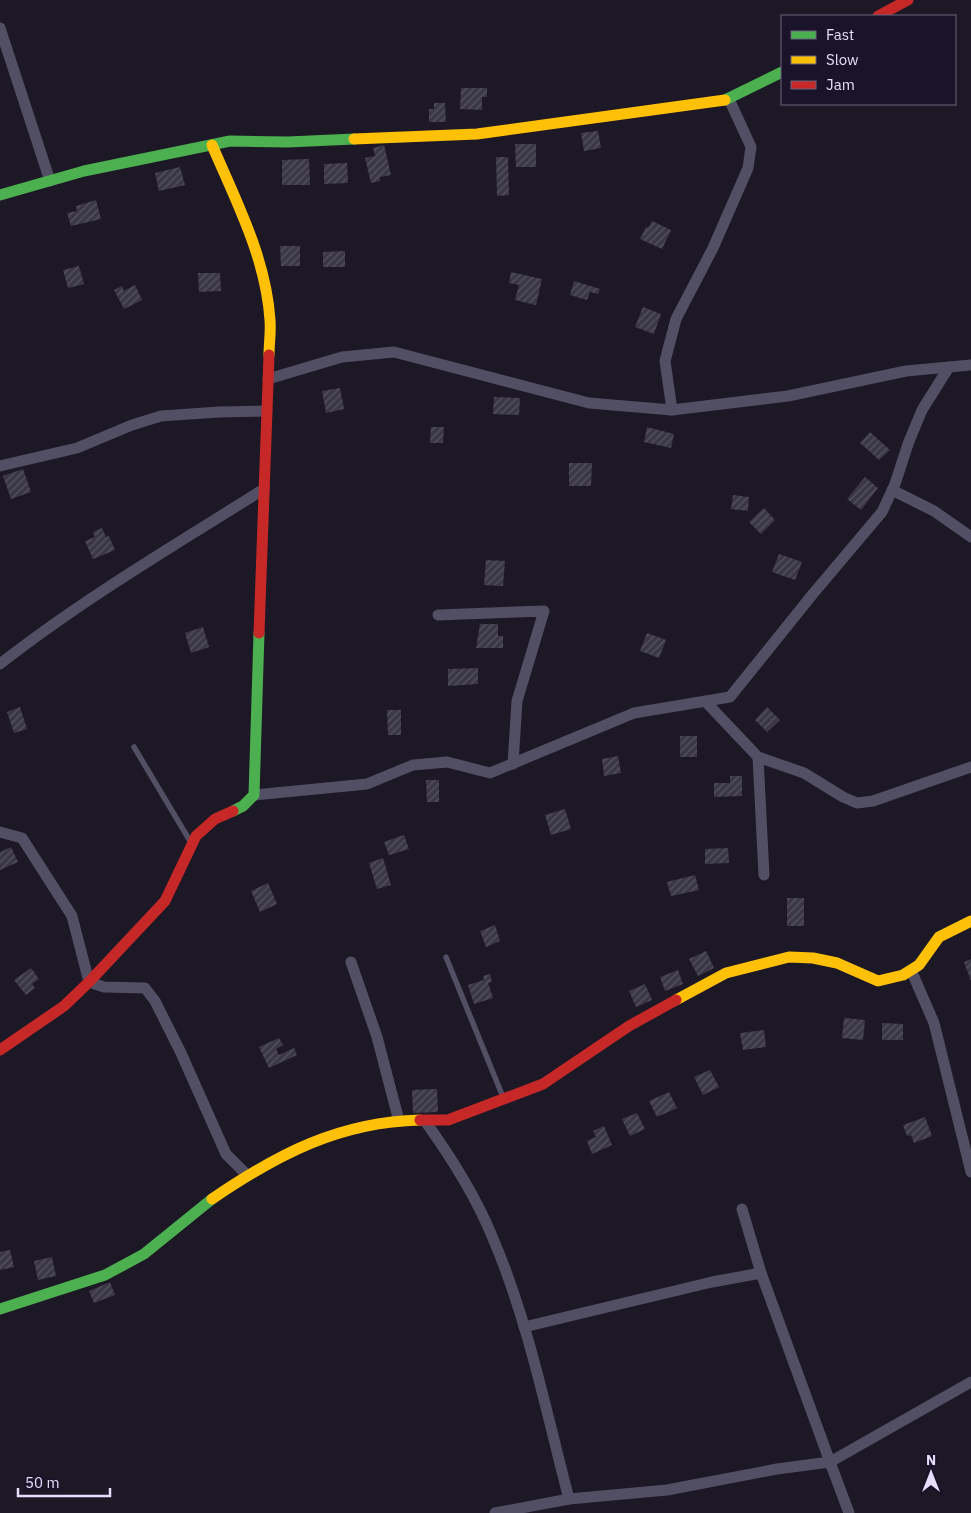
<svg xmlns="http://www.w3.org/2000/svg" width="971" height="1513" font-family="'IBM Plex Sans',sans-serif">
  <defs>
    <pattern id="building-hatch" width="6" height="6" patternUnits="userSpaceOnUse" patternTransform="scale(1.25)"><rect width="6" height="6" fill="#3b3746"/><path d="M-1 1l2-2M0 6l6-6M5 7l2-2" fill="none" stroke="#575462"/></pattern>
  </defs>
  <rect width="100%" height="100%" fill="#1c1825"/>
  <!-- building -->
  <g fill="url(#building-hatch)">
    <polygon points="461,88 487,88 487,97 482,97 482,110 460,109"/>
    <polygon points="434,103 445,103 446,122 429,122 429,109 434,109"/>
    <polygon points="598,131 601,148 584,151 581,133"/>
    <polygon points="515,144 536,144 536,167 516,167"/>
    <polygon points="384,145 391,175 380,177 380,181 371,183 365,158 375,156 373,148"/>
    <polygon points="496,157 508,157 509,195 497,196"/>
    <polygon points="309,159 310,185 282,185 282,160"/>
    <polygon points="347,163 348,183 324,184 324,164"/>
    <polygon points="180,167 185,185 159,191 155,173"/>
    <polygon points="96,200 101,219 71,226 67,213 77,211 76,206"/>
    <polygon points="652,221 671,230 662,249 640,239 646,227 648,228"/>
    <polygon points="280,246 300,246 300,266 281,266"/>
    <polygon points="345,251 345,267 323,267 323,252"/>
    <polygon points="79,266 84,284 68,288 63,270"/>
    <polygon points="511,272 542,279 536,305 515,300 519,285 509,283"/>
    <polygon points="198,273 220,273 221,291 199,292"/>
    <polygon points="574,281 600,289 598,294 590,292 587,300 570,295"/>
    <polygon points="135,285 142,300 124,309 114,290 122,286 124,291"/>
    <polygon points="643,307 661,314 654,334 635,327"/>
    <polygon points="340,388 344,409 326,413 322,391"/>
    <polygon points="494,397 520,398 519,415 493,414"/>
    <polygon points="431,427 444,427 443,443 430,443"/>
    <polygon points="647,427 674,434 671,448 644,442"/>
    <polygon points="870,432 890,450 879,460 860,443"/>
    <polygon points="569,463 592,463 591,486 569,486"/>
    <polygon points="23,469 31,492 11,499 3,476"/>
    <polygon points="865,477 878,488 861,510 847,499"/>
    <polygon points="733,495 749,497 748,511 731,509"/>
    <polygon points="764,508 775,520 761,534 749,522"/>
    <polygon points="102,528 106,537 109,536 115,550 93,559 85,541 95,537 93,532"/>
    <polygon points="779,554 802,562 795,580 772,572"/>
    <polygon points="486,560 505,561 503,586 484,585"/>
    <polygon points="480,624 498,624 498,636 503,636 503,648 476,648"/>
    <polygon points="203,627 209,647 191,653 185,633"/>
    <polygon points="647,633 666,640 659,658 640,651"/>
    <polygon points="478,668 478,684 448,686 448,669"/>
    <polygon points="20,707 27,729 14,733 7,712"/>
    <polygon points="767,707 780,720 767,732 755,720"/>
    <polygon points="387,710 401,710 401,735 388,735"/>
    <rect x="680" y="736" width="17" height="21"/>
    <polygon points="618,756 621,773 604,776 602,759"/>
    <polygon points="730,776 742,776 742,796 714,797 714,783 730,783"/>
    <polygon points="426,780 439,780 439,802 427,802"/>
    <polygon points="565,809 571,829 551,835 545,815"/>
    <polygon points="404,835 409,849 389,855 384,842"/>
    <polygon points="11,847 18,862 0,870 0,852"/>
    <polygon points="728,848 729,863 705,864 705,849"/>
    <polygon points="383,858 391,885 377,889 369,863"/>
    <polygon points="695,875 699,890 671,896 667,882"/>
    <polygon points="268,883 277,904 260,912 251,891"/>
    <rect x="787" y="898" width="17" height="28"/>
    <polygon points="495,925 500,941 486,947 480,931"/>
    <polygon points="706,951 714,968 698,976 689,959"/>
    <polygon points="971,959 971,981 964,962"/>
    <polygon points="31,968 39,979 32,984 35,988 26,995 14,980"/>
    <polygon points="678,970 683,984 665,991 660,977"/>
    <polygon points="490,974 492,982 488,983 493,998 474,1004 468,985 484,980 483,976"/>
    <polygon points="645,984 652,1000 636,1007 629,991"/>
    <polygon points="844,1018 865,1020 863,1040 842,1038"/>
    <polygon points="882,1023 903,1024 903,1040 882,1040"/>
    <polygon points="764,1030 766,1047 743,1050 740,1033"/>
    <polygon points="279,1038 283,1045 276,1049 279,1055 294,1048 297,1055 269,1068 259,1047"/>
    <polygon points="710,1070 719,1087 703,1095 694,1077"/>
    <polygon points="437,1089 438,1112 413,1113 412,1090"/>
    <polygon points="669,1092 677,1108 657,1117 649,1101"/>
    <polygon points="637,1113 645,1129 630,1136 622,1119"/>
    <polygon points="925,1117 932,1136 914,1143 911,1135 907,1136 903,1125"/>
    <polygon points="604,1126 612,1145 592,1154 587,1141 596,1137 593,1131"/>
    <polygon points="10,1250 14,1267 0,1270 0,1252"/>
    <polygon points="52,1257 56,1276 38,1280 34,1261"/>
    <polygon points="110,1282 115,1295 94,1303 89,1291"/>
  </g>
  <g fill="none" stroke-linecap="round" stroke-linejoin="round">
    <!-- lane -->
    <g stroke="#524e64" stroke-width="5.5">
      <polyline points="134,747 190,841"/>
      <polyline points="446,957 503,1097"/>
    </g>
    <!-- street -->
    <g stroke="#524e64" stroke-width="11">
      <polyline points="0,28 50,181"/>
      <polyline points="268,379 342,357 394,352 589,403 672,410 788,396 906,371 971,365"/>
      <polyline points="672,410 665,361 676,319 713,248 748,168 751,147 729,99"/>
      <polyline points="0,466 77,448 132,425 161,416 219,412 267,411"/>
      <polyline points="892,490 934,511 971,537"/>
      <polyline points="438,615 544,611 517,701 513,764"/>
      <path d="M0 664C83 599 175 545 264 489"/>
      <polyline points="705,701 758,757 804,773 843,797 857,803 873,801 971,767"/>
      <polyline points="758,757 764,875"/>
      <polyline points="254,795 367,784 413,765 447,762 490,773 634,713 730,697 812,595 882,512 895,484 908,444 922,410 949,367"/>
      <polyline points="0,832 22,838 72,916 89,982 104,987 145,988 155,1001 181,1053 226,1154 247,1175"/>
      <polyline points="351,962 377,1037 399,1121"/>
      <polyline points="911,970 934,1023 971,1172"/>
      <path d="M425 1121C451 1157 475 1195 492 1236 528 1320 546 1411 569 1499L667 1490 777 1469 830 1462 849 1513"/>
      <polyline points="742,1209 761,1273 830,1462 971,1382"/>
      <polyline points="524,1327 712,1282 761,1273"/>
      <polyline points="495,1513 569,1499"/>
    </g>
    <!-- fast -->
    <g stroke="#4caf50" stroke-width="11">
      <polyline points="725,100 782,72"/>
      <polyline points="0,195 84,171 230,141 288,142 354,139"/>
      <polyline points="233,811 243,806 254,795 259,633"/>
      <polyline points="0,1309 105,1275 144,1254 212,1199"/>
    </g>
    <!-- slow -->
    <g stroke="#ffc107" stroke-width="11">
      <polyline points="354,139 477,134 725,100"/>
      <path d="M212 145C236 201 266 258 270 320 271 332 269 344 269 355"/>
      <polyline points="676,1000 726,973 789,957 813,958 837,963 878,981 903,975 919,965 939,937 971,921"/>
      <path d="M212 1199C278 1154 339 1122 420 1120"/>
    </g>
    <!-- jam -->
    <g stroke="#c62828" stroke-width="11">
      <polyline points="878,16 908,0"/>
      <polyline points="259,633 269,355"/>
      <polyline points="0,1050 64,1006 89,982 165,901 196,836 215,819 233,811"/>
      <polyline points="420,1120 448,1120 543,1084 629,1026 676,1000"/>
    </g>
  </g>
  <!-- legend -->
  <rect x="781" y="15" width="175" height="90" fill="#1a132a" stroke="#6b647e"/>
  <rect x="791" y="31" width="25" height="8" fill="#4caf50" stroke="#6b647e"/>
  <text x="826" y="40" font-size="15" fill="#e5defc">Fast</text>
  <rect x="791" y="56" width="25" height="8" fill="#ffc107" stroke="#6b647e"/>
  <text x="826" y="65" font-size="15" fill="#e5defc">Slow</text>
  <rect x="791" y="81" width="25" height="8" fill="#c62828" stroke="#6b647e"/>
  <text x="826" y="90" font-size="15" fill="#e5defc">Jam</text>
  <!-- north arrow -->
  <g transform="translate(931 1473)" stroke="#1a132a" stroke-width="4" paint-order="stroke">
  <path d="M0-4L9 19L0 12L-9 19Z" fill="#e5defc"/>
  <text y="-8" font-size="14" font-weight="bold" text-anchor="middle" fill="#e5defc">N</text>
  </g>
  <!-- scale -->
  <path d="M18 1488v8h92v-8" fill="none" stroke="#e5defc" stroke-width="2.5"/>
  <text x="25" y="1488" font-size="15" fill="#e5defc" stroke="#1a132a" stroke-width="4" paint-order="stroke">50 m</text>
</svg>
